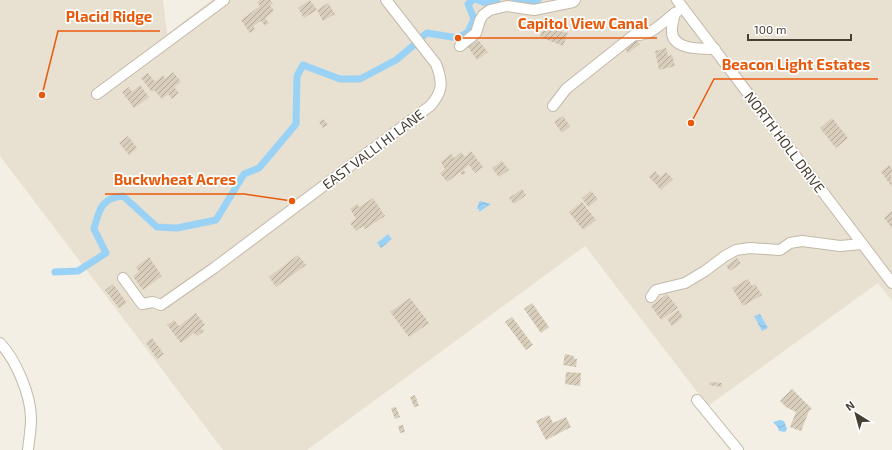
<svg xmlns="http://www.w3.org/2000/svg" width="892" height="450" font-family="'Exo 2',sans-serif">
  <defs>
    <pattern id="water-waves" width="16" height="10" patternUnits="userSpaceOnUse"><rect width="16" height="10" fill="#9ad2f6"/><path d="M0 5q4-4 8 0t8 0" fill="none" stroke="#86b5d3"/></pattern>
    <pattern id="building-hatch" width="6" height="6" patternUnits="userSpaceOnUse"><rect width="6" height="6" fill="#d9cdbb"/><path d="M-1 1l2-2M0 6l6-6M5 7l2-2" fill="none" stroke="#b2a899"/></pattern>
  </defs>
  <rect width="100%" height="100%" fill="#f3efe4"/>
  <!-- residential -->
  <polygon fill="#e8e1d1" points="0,0 163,0 167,34 212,0 892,0 892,301 878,283 708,406 585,246 307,450 223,450 0,156"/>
  <!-- water -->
  <g fill="url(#water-waves)">
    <polygon points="480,201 491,204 479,212 479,209 477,209 479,202"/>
    <polygon points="388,234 392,239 381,248 377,243"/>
    <polygon points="760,314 768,328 762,331 754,316"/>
    <polygon points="780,420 784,421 787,429 785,432 779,431 777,426 773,422"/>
  </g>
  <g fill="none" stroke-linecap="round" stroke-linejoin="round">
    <!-- canal -->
    <g stroke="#9ad2f6" stroke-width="7">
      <polyline points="478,0 488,4 497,0"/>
      <polyline points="515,0 526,4 538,0"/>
      <polyline points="422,37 427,33 458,38 468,32 474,19 468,4 473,0"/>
      <path d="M55 272 78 271 106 253 94 229C99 210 101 198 123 196L157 227 177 228 216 220 244 174 259 168 296 124 297 76 303 65 340 79H360L396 60 414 45"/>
    </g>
  </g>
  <!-- building -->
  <g fill="url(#building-hatch)">
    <polygon points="260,0 270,0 273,3 270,5 274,11 265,18 269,23 265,26 261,21 253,26 255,29 250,33 241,20 260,6 257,2"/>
    <polygon points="310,0 317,10 328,3 335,14 323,21 317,10 304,18 298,8"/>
    <polygon points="544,16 554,20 551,29 568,33 563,46 540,37 543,29 539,27"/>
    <polygon points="634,37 640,44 628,53 622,46"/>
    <polygon points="478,40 488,52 477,60 468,47"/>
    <polygon points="666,48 668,56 672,55 675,66 659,70 655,51"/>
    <polygon points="173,72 181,82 174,87 179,93 172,99 168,94 162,99 154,90 152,92 141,78 148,73 155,82 163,75 165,79"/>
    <polygon points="140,85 149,97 134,108 122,92 129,87 132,92"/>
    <polygon points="563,116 570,126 562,133 554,122"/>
    <polygon points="832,118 848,138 836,148 820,128"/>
    <polygon points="323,119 328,125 323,128 319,122"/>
    <polygon points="128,136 137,148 129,155 119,143"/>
    <polygon points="471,151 483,167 475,173 469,165 463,170 466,173 462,175 460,172 447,182 440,173 445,169 441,162 451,154 454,158 461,152 465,157"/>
    <polygon points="502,161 509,170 499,177 492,168"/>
    <polygon points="889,165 892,169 891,175 892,187 881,172"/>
    <polygon points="655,171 660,177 666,172 673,179 661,190 649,177"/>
    <polygon points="522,189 526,195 514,204 509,198"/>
    <polygon points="591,191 598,199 588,207 582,198"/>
    <polygon points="373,198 385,216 365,229 363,226 356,231 350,223 356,219 350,209 357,204 359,207"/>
    <polygon points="582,202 596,220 583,230 569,212"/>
    <polygon points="892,211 892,228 884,218"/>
    <polygon points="298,255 306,265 276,287 269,277"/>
    <polygon points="149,257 162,276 143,290 133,276 139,272 136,267"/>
    <polygon points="737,258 741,263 730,271 726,266"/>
    <polygon points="748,279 752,286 755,284 762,295 743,306 732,288"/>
    <polygon points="113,284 127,303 119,308 105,290"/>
    <polygon points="667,294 678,308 661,320 651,306"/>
    <polygon points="410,298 429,323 409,337 390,312"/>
    <polygon points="532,303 549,327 541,333 524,309"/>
    <polygon points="678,310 683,317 672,326 667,319"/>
    <polygon points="196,313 205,325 201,328 204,331 197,336 194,333 181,343 167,325 174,320 179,326"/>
    <polygon points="512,317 533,345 526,350 505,322"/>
    <polygon points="152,338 164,354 157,359 146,343"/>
    <polygon points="565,354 574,356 573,358 577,359 576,367 563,365"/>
    <polygon points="566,372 581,373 580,386 565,384"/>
    <polygon points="710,382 722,383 722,387 709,385"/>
    <polygon points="792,389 812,409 809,411 801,431 790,427 796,412 786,407 780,401"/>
    <polygon points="415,395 419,406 414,407 410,397"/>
    <polygon points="396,407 400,417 395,419 391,408"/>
    <polygon points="549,415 553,423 566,417 571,427 546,440 536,421"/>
    <polygon points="403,425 405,432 400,433 398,426"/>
  </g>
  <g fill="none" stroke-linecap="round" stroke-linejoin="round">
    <!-- minor casing -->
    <g stroke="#c3b9a9" stroke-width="12">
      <g id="minor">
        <polyline points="677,0 892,283"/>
        <path d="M677 12 675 13C674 18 672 23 672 29 670 50 700 49 715 49"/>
        <polyline points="460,46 476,33 480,20 483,15 490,10 507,6 534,10 573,2 575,0"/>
        <polyline points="97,94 224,0"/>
        <path d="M553 106 566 89 634 35C650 37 663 22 675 13"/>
        <path d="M123 278 142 304 153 302 161 305 214 268 430 106C443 92 443 82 436 64L386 0"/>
        <polyline points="651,297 656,290 685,283 705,271 725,256 736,250 750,248 780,250 790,243 802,241 840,246 862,244"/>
        <path d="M0 343C16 360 31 395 31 419 31 429 29 440 28 450"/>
        <polyline points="697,400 738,450"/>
      </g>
    </g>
    <!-- minor -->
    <use href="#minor" stroke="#fff" stroke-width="10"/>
  </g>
  <g text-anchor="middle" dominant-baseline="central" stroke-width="3.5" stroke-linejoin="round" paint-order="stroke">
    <!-- street labels -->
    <g font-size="14" fill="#463e33" stroke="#fff">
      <text transform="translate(785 142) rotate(53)">NORTH HOLL DRIVE</text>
      <text transform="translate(373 149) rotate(-37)">EAST VALLI HI LANE</text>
    </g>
  </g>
  <!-- callouts -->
  <path fill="none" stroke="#e8590c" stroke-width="1.5" d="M42 95L58 31H160M458 38L509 38H657M691 123L714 79H878M292 201L244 194H105"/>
  <g fill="#e8590c" stroke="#fff" stroke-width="1.5">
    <circle cx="42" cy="95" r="4"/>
    <circle cx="458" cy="38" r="4"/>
    <circle cx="691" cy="123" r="4"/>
    <circle cx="292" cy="201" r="4"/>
  </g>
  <g font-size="15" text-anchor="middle" font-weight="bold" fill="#e8590c" stroke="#fff" stroke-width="3.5" stroke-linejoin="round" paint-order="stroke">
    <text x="109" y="22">Placid Ridge</text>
    <text x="583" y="29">Capitol View Canal</text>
    <text x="796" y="70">Beacon Light Estates</text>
    <text x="175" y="185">Buckwheat Acres</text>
  </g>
  <!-- north arrow -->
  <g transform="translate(856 414) rotate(323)" stroke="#ffffff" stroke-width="3" paint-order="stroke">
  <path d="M0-3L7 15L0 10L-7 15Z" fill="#463e33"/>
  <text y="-6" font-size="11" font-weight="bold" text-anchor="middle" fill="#463e33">N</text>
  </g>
  <!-- scale -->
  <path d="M748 34v6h103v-6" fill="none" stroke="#463e33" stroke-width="2"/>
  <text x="754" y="34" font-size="12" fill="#463e33" stroke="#ffffff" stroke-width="3" paint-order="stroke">100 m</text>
</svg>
